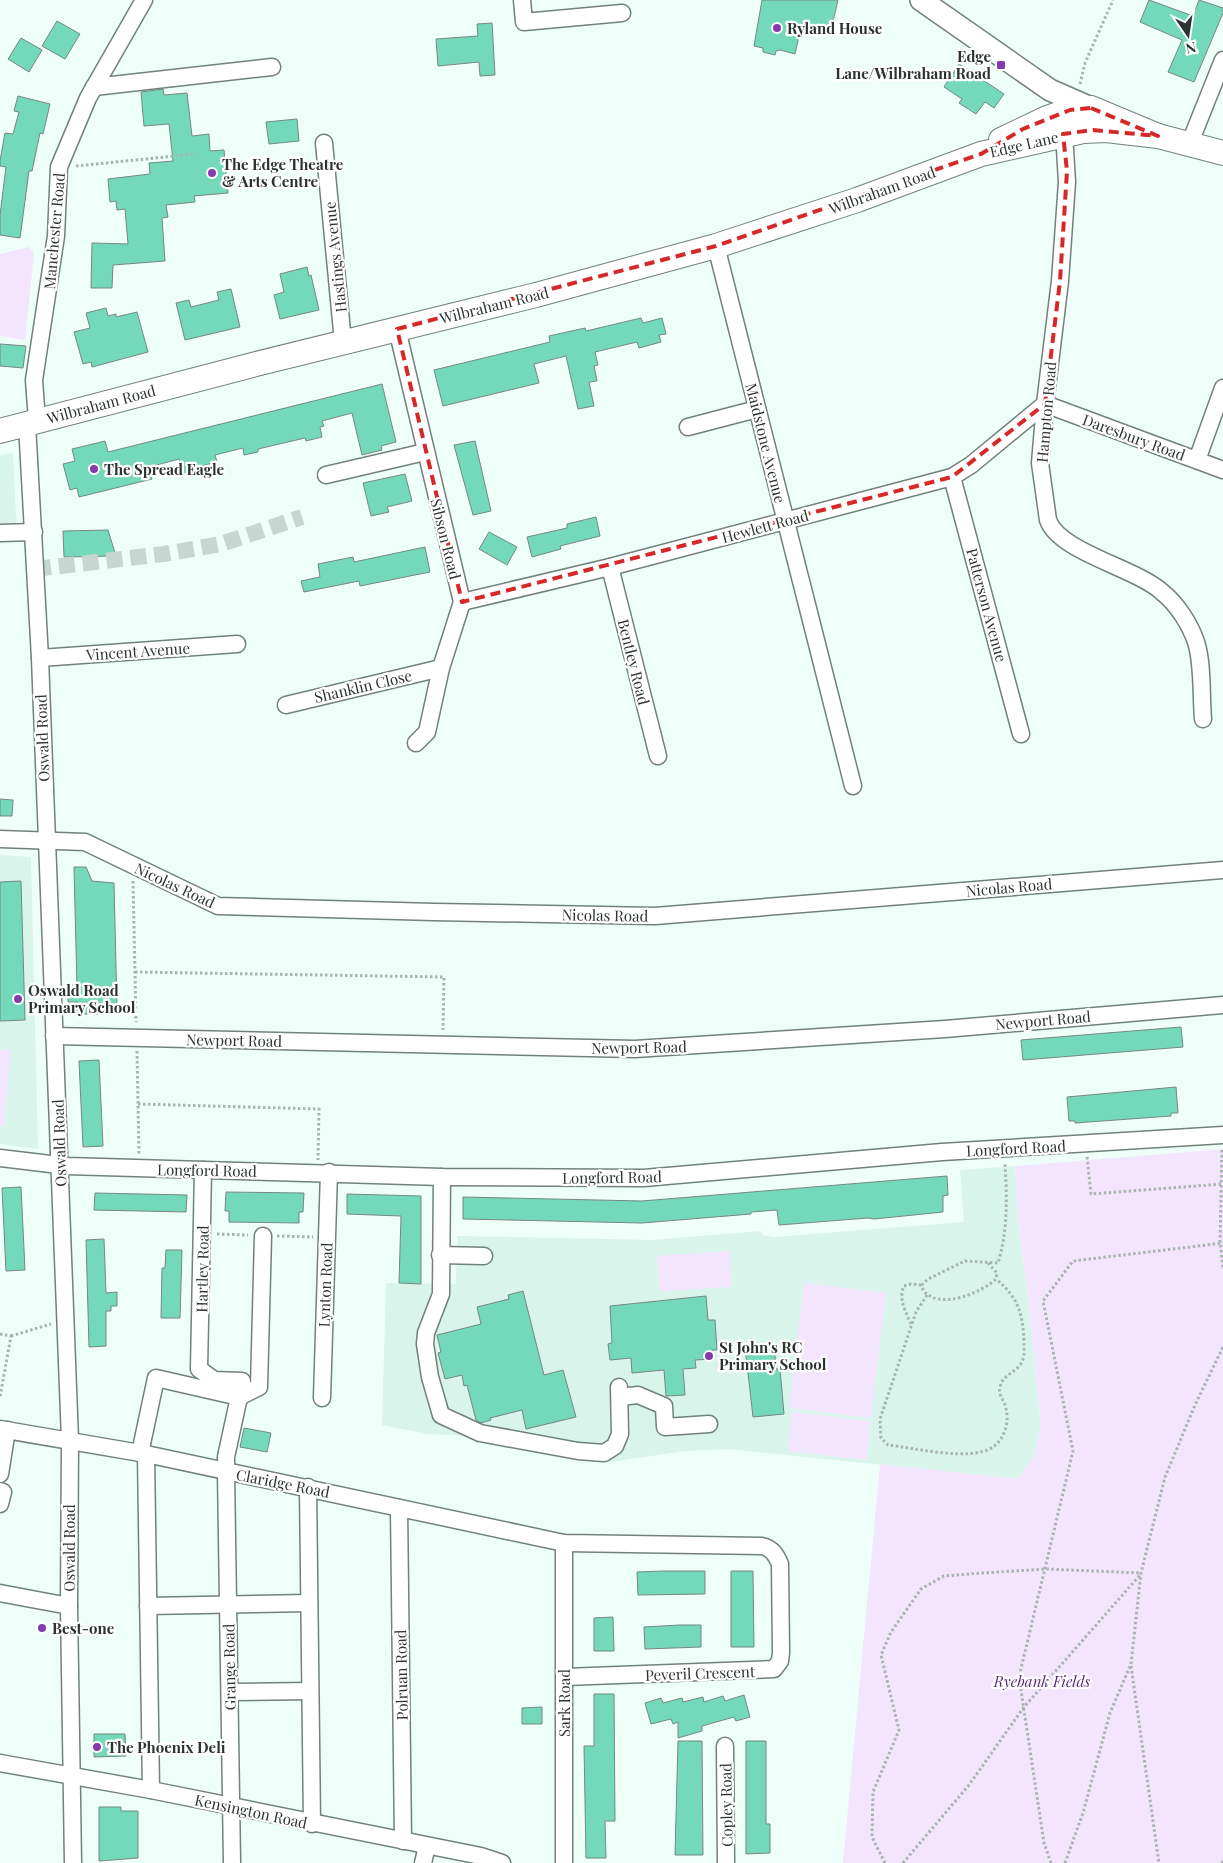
<svg xmlns="http://www.w3.org/2000/svg" width="1223" height="1863" font-family="'Playfair Display',serif">
  <rect width="100%" height="100%" fill="#edfff8"/>
  <!-- built -->
  <g fill="#d9f4eb">
    <polygon points="13,453 17,536 0,538 0,455"/>
    <polygon points="0,855 31,857 38,1149 0,1144"/>
    <polygon points="1015,1166 1018,1220 1027,1288 1041,1426 1034,1456 1018,1479 729,1449 685,1451 611,1462 468,1436 428,1434 382,1425 386,1283 456,1284 457,1236 653,1240 761,1231 762,1235 774,1237 964,1222 960,1170"/>
  </g>
  <!-- green -->
  <g fill="#f4e5ff">
    <polygon points="29,247 34,254 25,340 0,336 0,254"/>
    <polygon points="0,1050 11,1050 4,1126 0,1126"/>
    <polygon points="1223,1149 1223,1863 843,1863 880,1464 1018,1479 1034,1455 1041,1426 1027,1288 1018,1220 1015,1166"/>
    <polygon points="729,1251 732,1287 660,1291 657,1256"/>
    <polygon points="804,1283 886,1293 871,1418 789,1408"/>
    <polygon points="792,1412 871,1421 866,1460 788,1451"/>
  </g>
  <!-- building -->
  <g fill="#74d9bb" stroke="#778781">
    <polygon points="762,0 838,0 831,30 802,23 795,54 780,50 776,51 775,55 763,52 763,48 754,46"/>
    <polygon points="1149,0 1193,16 1199,0 1223,8 1223,13 1194,82 1168,72 1182,40 1140,22"/>
    <polygon points="57,21 80,34 65,59 42,46"/>
    <polygon points="492,23 495,75 480,76 479,62 438,66 436,39 478,36 477,24"/>
    <polygon points="21,38 42,50 29,72 8,59"/>
    <polygon points="959,64 1004,94 994,108 985,102 976,114 959,103 962,99 944,87"/>
    <polygon points="163,89 164,95 187,93 192,136 209,134 210,151 224,150 228,193 194,196 195,202 166,205 168,217 162,218 165,261 113,265 112,288 91,288 92,243 128,244 125,209 117,210 116,201 110,202 108,179 150,174 149,163 173,161 169,124 144,126 141,92"/>
    <polygon points="18,96 50,104 43,134 40,133 32,171 29,171 20,238 0,235 0,215 6,167 0,166 0,161 5,133 13,134 19,112 14,111"/>
    <polygon points="297,119 299,141 269,144 266,122"/>
    <polygon points="307,267 309,276 311,275 319,310 280,319 274,295 284,292 280,274"/>
    <polygon points="231,289 240,327 185,340 176,303 189,300 191,307 219,300 217,292"/>
    <polygon points="106,308 108,316 116,314 116,317 137,312 148,352 92,367 91,362 83,364 74,332 90,328 86,313"/>
    <polygon points="641,318 643,323 662,318 666,334 659,335 661,342 639,348 637,342 595,352 598,365 594,366 597,381 589,382 594,406 578,409 566,356 534,364 539,383 443,406 434,370 550,342 549,336 585,328 586,331"/>
    <polygon points="0,344 26,346 23,368 0,366"/>
    <polygon points="382,384 396,442 381,446 382,450 362,455 352,413 322,421 324,426 320,427 322,437 306,441 305,438 258,449 258,452 244,455 243,448 215,455 217,462 193,468 194,473 183,475 179,459 149,467 152,479 79,497 77,488 70,490 63,464 75,461 72,449 105,441 108,452"/>
    <polygon points="475,441 491,511 473,515 454,445"/>
    <polygon points="405,474 412,501 387,507 389,512 371,516 363,483"/>
    <polygon points="596,517 600,536 560,546 561,549 532,557 527,537 567,528 567,524"/>
    <polygon points="108,530 116,556 64,557 63,531"/>
    <polygon points="489,532 517,547 507,565 479,549"/>
    <polygon points="425,547 430,572 360,586 359,581 304,592 301,581 320,577 318,564 353,557 354,562"/>
    <polygon points="0,799 13,800 12,816 0,816"/>
    <polygon points="74,867 86,867 92,881 114,883 117,1009 97,1009 98,1014 76,1014 77,1002 68,1002 68,986 77,986"/>
    <polygon points="21,881 25,1020 0,1021 0,882"/>
    <polygon points="1181,1027 1183,1047 1023,1060 1021,1040"/>
    <polygon points="99,1060 103,1146 83,1147 79,1061"/>
    <polygon points="1176,1087 1178,1113 1171,1113 1171,1116 1075,1123 1075,1121 1069,1121 1067,1097"/>
    <polygon points="947,1176 948,1195 943,1196 943,1212 874,1219 868,1218 779,1225 777,1210 751,1212 751,1214 642,1223 463,1219 463,1197 642,1201"/>
    <polygon points="21,1187 25,1270 6,1271 2,1188"/>
    <polygon points="226,1192 304,1193 303,1212 299,1212 299,1223 229,1222 229,1211 225,1211"/>
    <polygon points="95,1193 187,1195 186,1212 94,1210"/>
    <polygon points="347,1194 421,1196 421,1284 399,1283 401,1216 347,1214"/>
    <polygon points="104,1239 106,1293 117,1292 117,1306 111,1306 111,1311 106,1311 106,1346 89,1347 86,1240"/>
    <polygon points="166,1250 182,1250 180,1318 161,1318 162,1268 165,1268"/>
    <polygon points="523,1291 544,1375 563,1370 576,1417 526,1429 522,1410 490,1418 491,1420 481,1423 476,1420 467,1385 464,1386 462,1375 445,1379 438,1353 441,1352 437,1335 481,1324 477,1307 509,1299 508,1295"/>
    <polygon points="706,1296 708,1320 715,1320 717,1350 712,1350 712,1359 695,1360 696,1368 683,1369 685,1395 666,1396 664,1370 632,1373 631,1358 610,1360 608,1344 612,1343 610,1306"/>
    <polygon points="774,1344 776,1369 780,1369 784,1414 753,1417 745,1347"/>
    <polygon points="244,1428 271,1433 267,1452 240,1447"/>
    <polygon points="664,1571 705,1571 705,1594 638,1595 637,1572"/>
    <polygon points="731,1571 753,1571 754,1647 731,1647"/>
    <polygon points="613,1617 614,1651 594,1651 594,1618"/>
    <polygon points="680,1625 701,1625 701,1647 645,1649 644,1627"/>
    <polygon points="594,1694 614,1694 615,1821 605,1821 606,1858 586,1858 584,1746 594,1746"/>
    <polygon points="744,1695 750,1717 736,1721 734,1717 702,1726 702,1731 678,1738 678,1722 673,1724 671,1719 651,1724 645,1703 661,1698 663,1703 682,1698 683,1702 703,1697 704,1702 723,1696 725,1701"/>
    <polygon points="542,1707 542,1724 522,1724 522,1708"/>
    <polygon points="94,1734 125,1734 126,1756 94,1757"/>
    <polygon points="678,1741 702,1741 703,1855 675,1855"/>
    <polygon points="746,1741 766,1741 766,1824 770,1824 770,1853 746,1854"/>
    <polygon points="99,1807 121,1807 121,1811 138,1811 138,1858 99,1861"/>
  </g>
  <g fill="none" stroke-linecap="round" stroke-linejoin="round">
    <!-- minor-tunnel -->
    <polyline stroke="#c6d6d0" stroke-width="16" stroke-dasharray="16 8" stroke-linecap="butt" points="35,569 164,554 221,544 302,517"/>
    <!-- minor casing -->
    <g stroke="#71817b" stroke-width="19">
      <g id="minor">
        <polyline points="522,0 524,22 622,13"/>
        <polyline points="94,87 272,67"/>
        <path d="M1061 126 1065 149 1067 182 1060 281 1045 404 1040 463 1048 520C1059 552 1136 568 1162 592 1177 604 1190 624 1196 642 1203 663 1201 696 1203 719"/>
        <polyline points="324,143 343,342"/>
        <polyline points="1189,145 1223,60"/>
        <polyline points="716,246 853,786"/>
        <polyline points="397,329 462,602 441,668 427,732 416,743"/>
        <polyline points="37,421 34,380 56,236 59,167 88,98 144,0"/>
        <polyline points="27,424 40,658 70,1440 69,1606 73,1863"/>
        <polyline points="688,427 757,409"/>
        <polyline points="1197,460 1223,388"/>
        <polyline points="326,475 425,452"/>
        <polyline points="952,477 1021,734"/>
        <polyline points="0,533 34,532"/>
        <polyline points="610,567 658,756"/>
        <polyline points="462,602 610,567 952,477 971,465 1045,404 1223,470"/>
        <polyline points="40,658 237,644"/>
        <polyline points="286,705 441,668"/>
        <polyline points="0,839 85,842 218,906 434,912 655,916 1223,870"/>
        <polyline points="54,1036 635,1049 945,1029 1223,1005"/>
        <polyline points="0,1158 67,1166 442,1177 644,1178 942,1152 1223,1135"/>
        <polyline points="203,1170 199,1369 214,1380 242,1381 239,1397"/>
        <polyline points="442,1177 441,1294 426,1333 425,1344 430,1377 441,1415 480,1433 578,1451 604,1453 615,1446 620,1434 619,1387"/>
        <polyline points="440,1255 484,1256"/>
        <polyline points="239,1397 259,1387 263,1236"/>
        <polyline points="620,1397 638,1395 664,1406 665,1427 709,1424"/>
        <polyline points="322,1398 329,1172"/>
        <path d="M0 1429 146 1454 564 1543 762 1546C772 1548 776 1555 780 1564L781 1653 780 1661 774 1669 565 1677"/>
        <polyline points="140,1453 156,1378 239,1397 226,1457 226,1472 232,1863"/>
        <polyline points="146,1454 151,1790"/>
        <polyline points="0,1474 7,1430"/>
        <polyline points="308,1487 312,1824"/>
        <polyline points="0,1491 3,1492 0,1504"/>
        <polyline points="399,1508 403,1841"/>
        <polyline points="0,1593 69,1606"/>
        <polyline points="148,1606 309,1603"/>
        <polyline points="230,1692 310,1691"/>
        <polyline points="725,1746 726,1863"/>
        <polyline points="0,1763 151,1790 481,1856 502,1863"/>
        <polyline points="423,1863 427,1846"/>
        <polyline points="564,1863 564,1543"/>
      </g>
    </g>
    <!-- major casing -->
    <g stroke="#71817b" stroke-width="24">
      <polyline id="major" points="921,0 1050,90 1091,108"/>
    </g>
    <!-- highway casing -->
    <g stroke="#71817b" stroke-width="26">
      <g id="highway">
        <polyline points="1001,140 1047,118 1070,110 1091,108 1158,136 1223,153"/>
        <polyline points="0,431 256,364 536,295 716,246 857,200 981,154 1083,131 1106,130 1158,136"/>
      </g>
    </g>
    <!-- path -->
    <g stroke="#a7b5af" stroke-width="3" stroke-dasharray="2.5 2.5" stroke-linecap="butt">
      <polyline points="1080,84 1085,63 1113,0"/>
      <polyline points="76,166 194,154"/>
      <polyline points="133,881 136,1022"/>
      <polyline points="135,972 444,977 443,1030"/>
      <polyline points="137,1051 139,1155"/>
      <polyline points="138,1104 319,1109 318,1160"/>
      <polyline points="1222,1150 1220,1242 1223,1269"/>
      <polyline points="1087,1157 1091,1194 1222,1184"/>
      <polyline points="217,1234 248,1235"/>
      <polyline points="277,1236 313,1237"/>
      <path d="M988 1263 997 1273 996 1279C981 1293 939 1311 923 1290L922 1285 928 1279 965 1261 998 1263C1008 1231 1007 1196 1005 1164"/>
      <path d="M927 1295 916 1312 880 1419 881 1438 888 1445C915 1448 971 1462 993 1447 1006 1438 1010 1419 1005 1405 1003 1399 998 1394 1000 1387 1002 1376 1014 1373 1020 1365 1025 1359 1024 1350 1024 1343 1023 1315 1019 1298 996 1279"/>
      <path d="M911 1324C906 1312 898 1299 904 1286L911 1284 922 1285"/>
      <polyline points="0,1334 11,1336 0,1397"/>
      <polyline points="11,1336 51,1324"/>
      <polyline points="1131,1666 1159,1863"/>
      <polyline points="885,1863 872,1837 873,1792 899,1730 881,1655 891,1632 921,1589 944,1576 982,1573 1046,1569 1141,1573"/>
      <polyline points="903,1863 969,1785 1024,1707 1141,1574"/>
      <polyline points="1051,1863 1044,1843 1019,1677 1073,1451 1043,1301 1073,1261 1223,1243"/>
      <polyline points="1065,1863 1083,1813 1110,1713 1131,1664 1141,1573 1165,1477 1195,1405 1223,1347"/>
      <polyline points="1222,1863 1223,1861"/>
    </g>
    <!-- minor -->
    <use href="#minor" stroke="#fff" stroke-width="16"/>
    <!-- major -->
    <use href="#major" stroke="#fff" stroke-width="21"/>
    <!-- highway -->
    <use href="#highway" stroke="#fff" stroke-width="24"/>
  </g>
  <!-- marked area -->
  <path fill="none" stroke="#d62828" stroke-width="4" stroke-dasharray="10 6" stroke-linejoin="round" d="M1091 108 1158 136 1093 130 1063 134 1067 171 1060 281 1045 404 952 477 462 602 397 329 716 246 981 154 1023 129 1070 110Z"/>
  <!-- markers -->
  <g fill="#853bad" stroke="#fff" stroke-width="2">
    <circle cx="777" cy="28" r="5"/>
    <rect x="996" y="60" width="10" height="10" rx="2.5"/>
    <circle cx="212" cy="173" r="5"/>
    <circle cx="94" cy="469" r="5"/>
    <circle cx="18" cy="999" r="5"/>
    <circle cx="709" cy="1356" r="5"/>
    <circle cx="42" cy="1628" r="5"/>
    <circle cx="97" cy="1747" r="5"/>
  </g>
  <g text-anchor="middle" dominant-baseline="central" stroke-width="4.5" stroke-linejoin="round" paint-order="stroke">
    <!-- poi labels -->
    <g font-size="15" font-weight="bold" fill="#2c3330" stroke="#fff" text-anchor="start">
      <text x="787" y="28">Ryland House</text>
      <text x="991" y="56" text-anchor="end">Edge<tspan x="991" dy="17">Lane/Wilbraham Road</tspan></text>
      <text x="222" y="164">The Edge Theatre<tspan x="222" dy="17">&amp; Arts Centre</tspan></text>
      <text x="104" y="469">The Spread Eagle</text>
      <text x="28" y="990">Oswald Road<tspan x="28" dy="17">Primary School</tspan></text>
      <text x="719" y="1347">St John's RC<tspan x="719" dy="17">Primary School</tspan></text>
      <text x="52" y="1628">Best-one</text>
      <text x="107" y="1747">The Phoenix Deli</text>
    </g>
    <!-- street labels -->
    <g font-size="15" fill="#2c3330" stroke="#fff">
      <text transform="translate(1024 144) rotate(-13)">Edge Lane</text>
      <text transform="translate(882 190) rotate(-20)">Wilbraham Road</text>
      <text transform="translate(54 231) rotate(-85)">Manchester Road</text>
      <text transform="translate(335 257) rotate(-96)">Hastings Avenue</text>
      <text transform="translate(494 305) rotate(-14)">Wilbraham Road</text>
      <text transform="translate(101 404) rotate(-15)">Wilbraham Road</text>
      <text transform="translate(1046 412) rotate(-85)">Hampton Road</text>
      <text transform="translate(1134 437) rotate(20)">Daresbury Road</text>
      <text transform="translate(766 443) rotate(76)">Maidstone Avenue</text>
      <text transform="translate(765 526) rotate(-15)">Hewlett Road</text>
      <text transform="translate(446 539) rotate(76)">Sibson Road</text>
      <text transform="translate(987 605) rotate(75)">Patterson Avenue</text>
      <text transform="translate(138 651) rotate(-4)">Vincent Avenue</text>
      <text transform="translate(634 662) rotate(76)">Bentley Road</text>
      <text transform="translate(363 686) rotate(-13)">Shanklin Close</text>
      <text transform="translate(42 738) rotate(-92)">Oswald Road</text>
      <text transform="translate(175 885) rotate(25)">Nicolas Road</text>
      <text transform="translate(1009 887) rotate(-5)">Nicolas Road</text>
      <text transform="translate(605 915) rotate(1)">Nicolas Road</text>
      <text transform="translate(1043 1020) rotate(-5)">Newport Road</text>
      <text transform="translate(234 1040) rotate(1)">Newport Road</text>
      <text transform="translate(639 1047) rotate(-1)">Newport Road</text>
      <text transform="translate(59 1143) rotate(-92)">Oswald Road</text>
      <text transform="translate(1016 1148) rotate(-3)">Longford Road</text>
      <text transform="translate(207 1170) rotate(1)">Longford Road</text>
      <text transform="translate(612 1177) rotate(-1)">Longford Road</text>
      <text transform="translate(202 1269) rotate(-89)">Hartley Road</text>
      <text transform="translate(325 1285) rotate(-88)">Lynton Road</text>
      <text transform="translate(283 1483) rotate(11)">Claridge Road</text>
      <text transform="translate(69 1548) rotate(-90)">Oswald Road</text>
      <text transform="translate(229 1667) rotate(-91)">Grange Road</text>
      <text transform="translate(700 1673) rotate(-2)">Peveril Crescent</text>
      <text transform="translate(401 1675) rotate(-91)">Polruan Road</text>
      <text transform="translate(564 1703) rotate(-90)">Sark Road</text>
      <text transform="translate(726 1805) rotate(-91)">Copley Road</text>
      <text transform="translate(251 1811) rotate(12)">Kensington Road</text>
    </g>
    <!-- park labels -->
    <g font-size="15" font-style="italic" fill="#5a2776" stroke="#fff">
      <text x="1042" y="1681">Ryebank Fields</text>
    </g>
  </g>
  <!-- north arrow -->
  <g transform="translate(1188 35) rotate(167)" stroke="#ffffff" stroke-width="4" paint-order="stroke">
  <path d="M0-4L9 19L0 12L-9 19Z" fill="#2c3330"/>
  <text y="-8" font-size="14" font-weight="bold" text-anchor="middle" fill="#2c3330">N</text>
  </g>
</svg>
